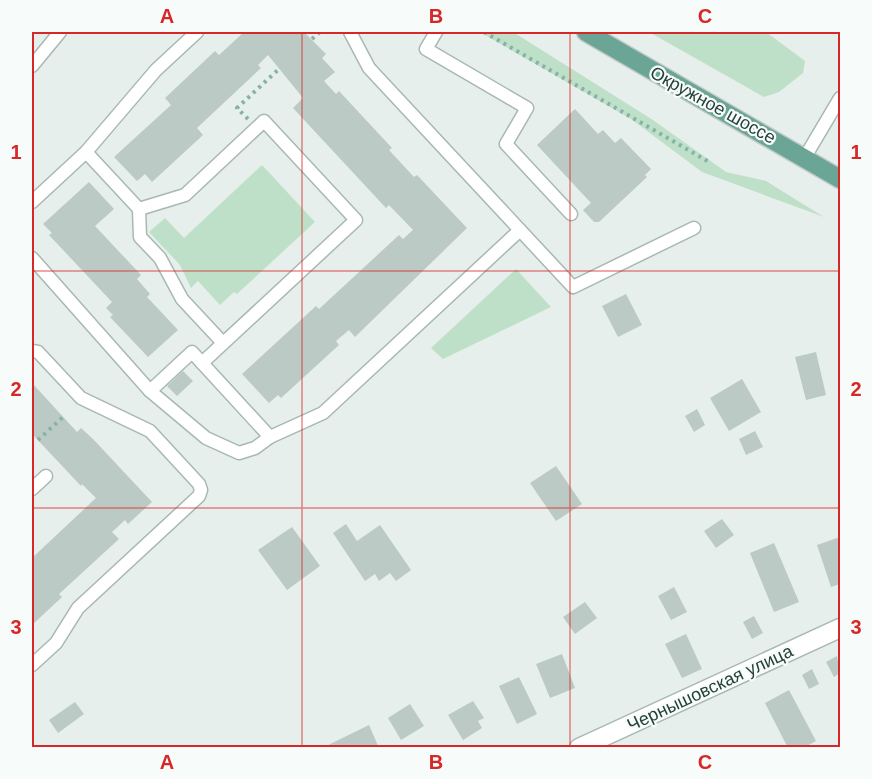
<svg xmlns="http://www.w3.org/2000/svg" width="872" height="779" font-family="Helvetica,sans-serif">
  <rect width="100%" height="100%" fill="#e6efeb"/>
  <!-- green -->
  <g fill="#bfe0c8">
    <polygon points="480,32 513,32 653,120 726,172 766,181 824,217 702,172 631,119"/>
    <polygon points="649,32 766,32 805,61 803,73 779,92 764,97"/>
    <polygon points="262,165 315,222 237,294 234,292 220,305 198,281 191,288 180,265 149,232 165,218 184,238"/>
    <polygon points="516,269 551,307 443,359 431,348"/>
  </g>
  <!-- building -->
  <g fill="#bbcac4">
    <polygon points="244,32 304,32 326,54 322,58 335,72 324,81 336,94 339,91 392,148 389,150 414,177 417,175 467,228 355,337 349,330 336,341 339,345 281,398 278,395 269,403 242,374 316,306 319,309 399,235 403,239 413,230 389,205 386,208 293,108 303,98 268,55 258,65 261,68 197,128 203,135 152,182 145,174 137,181 114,157 171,105 165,98 215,51 219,55"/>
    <polygon points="575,109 598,134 603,130 615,143 621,138 651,169 645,175 647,177 599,222 594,222 583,210 591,203 537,145"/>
    <polygon points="89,182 114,209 95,226 141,275 137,279 150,294 147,297 178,330 148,357 110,317 113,315 106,308 112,302 49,235 52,233 43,224"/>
    <polygon points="626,294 642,325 618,337 602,306"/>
    <polygon points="816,352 826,395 806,400 795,357"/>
    <polygon points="183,371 193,381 177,396 167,386"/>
    <polygon points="742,379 761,412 729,431 710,398"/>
    <polygon points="32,383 77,432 81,428 93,439 152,502 128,524 125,520 112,532 119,539 59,594 62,597 32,625 32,558 96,498 82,484 81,486 34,436 32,439"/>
    <polygon points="697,409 705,425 694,432 685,416"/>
    <polygon points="755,431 763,447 746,455 739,439"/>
    <polygon points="556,466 582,504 556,521 530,483"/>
    <polygon points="722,519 734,535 716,548 704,531"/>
    <polygon points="346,524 357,541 380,525 411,570 396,581 390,573 379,581 375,574 365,581 333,533"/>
    <polygon points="292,527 320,566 287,590 258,550"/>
    <polygon points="840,537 840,584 831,587 817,545"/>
    <polygon points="774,543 799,602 774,612 750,553"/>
    <polygon points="674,587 687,612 671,620 658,596"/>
    <polygon points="585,602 597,618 575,634 563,617"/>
    <polygon points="754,616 763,633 752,639 743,622"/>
    <polygon points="686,634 702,669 682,678 665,644"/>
    <polygon points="562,654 575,688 550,698 536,664"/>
    <polygon points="837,656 840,673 834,677 826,662"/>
    <polygon points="812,669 819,684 809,689 802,675"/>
    <polygon points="519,677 537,714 517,724 499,686"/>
    <polygon points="789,690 816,741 803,748 788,748 765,703"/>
    <polygon points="473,701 484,718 478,721 482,728 463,740 448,715"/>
    <polygon points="75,702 84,714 58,733 49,720"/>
    <polygon points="410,704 424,726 401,740 388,718"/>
    <polygon points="369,725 379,748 322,748"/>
  </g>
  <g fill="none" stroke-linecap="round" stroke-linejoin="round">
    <!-- service casing -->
    <g stroke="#a8b8b2" stroke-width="15">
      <g id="service">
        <polyline points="436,32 426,49 527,108 506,144 571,214"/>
        <polyline points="32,66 60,32"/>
        <polyline points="86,152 139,209 140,237 160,258 182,299 223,343"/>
        <polyline points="805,157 840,98"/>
        <polyline points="32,202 86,152 156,70 197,32"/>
        <polyline points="139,209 185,195 264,121 356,220 202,363 270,437"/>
        <polyline points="520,230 573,287 694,228"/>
        <polyline points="32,258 150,391 206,438 239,453 255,448 270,437 323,413 520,230 369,68 350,32"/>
        <polyline points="32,351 38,352 81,398 150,431 199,484 201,490 199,496 78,608 56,643 32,665"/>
        <polyline points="150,391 192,352 202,363"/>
        <polyline points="32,489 46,476"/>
      </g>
    </g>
    <!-- minor casing -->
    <g stroke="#a8b8b2" stroke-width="21">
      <polyline id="minor" points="579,748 840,628"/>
    </g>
    <!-- primary casing -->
    <g stroke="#c2cac8" stroke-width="21">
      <polyline id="primary" points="586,32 840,179"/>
    </g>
    <!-- path -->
    <g stroke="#86b3a5" stroke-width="4" stroke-dasharray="3 4.5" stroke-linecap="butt">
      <polyline points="484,32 711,163"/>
      <polyline points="312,39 320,32"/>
      <polyline points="248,119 237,108 280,68"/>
      <polyline points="38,440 63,417"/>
    </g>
    <!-- service -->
    <use href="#service" stroke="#fff" stroke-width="12"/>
    <!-- minor -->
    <use href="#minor" stroke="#fff" stroke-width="18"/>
    <!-- primary -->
    <use href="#primary" stroke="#6aa596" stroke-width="18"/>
  </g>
  <!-- grid -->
  <path fill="none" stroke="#d62828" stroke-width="1.5" stroke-opacity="0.55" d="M302 32V748M570 32V748M32 271H840M32 508H840"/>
  <g text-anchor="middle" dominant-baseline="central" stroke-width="4.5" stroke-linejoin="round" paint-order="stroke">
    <!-- street labels -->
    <g font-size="18" fill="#24423a" stroke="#f7fbf9">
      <text transform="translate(713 105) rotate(29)">Окружное шоссе</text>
      <text transform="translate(710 688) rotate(-25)">Чернышовская улица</text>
    </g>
  </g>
  <!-- border -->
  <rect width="872" height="779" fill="none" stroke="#f7fbf9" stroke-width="66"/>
  <rect x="33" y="33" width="806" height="713" fill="none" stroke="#d62828" stroke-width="2"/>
  <g font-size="20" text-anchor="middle" font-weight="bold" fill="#d62828">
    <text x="167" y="23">A</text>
    <text x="436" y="23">B</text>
    <text x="705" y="23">C</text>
    <text x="16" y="159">1</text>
    <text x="856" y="159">1</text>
    <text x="16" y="396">2</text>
    <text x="856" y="396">2</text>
    <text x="16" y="634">3</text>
    <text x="856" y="634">3</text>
    <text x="167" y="769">A</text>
    <text x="436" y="769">B</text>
    <text x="705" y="769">C</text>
  </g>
</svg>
